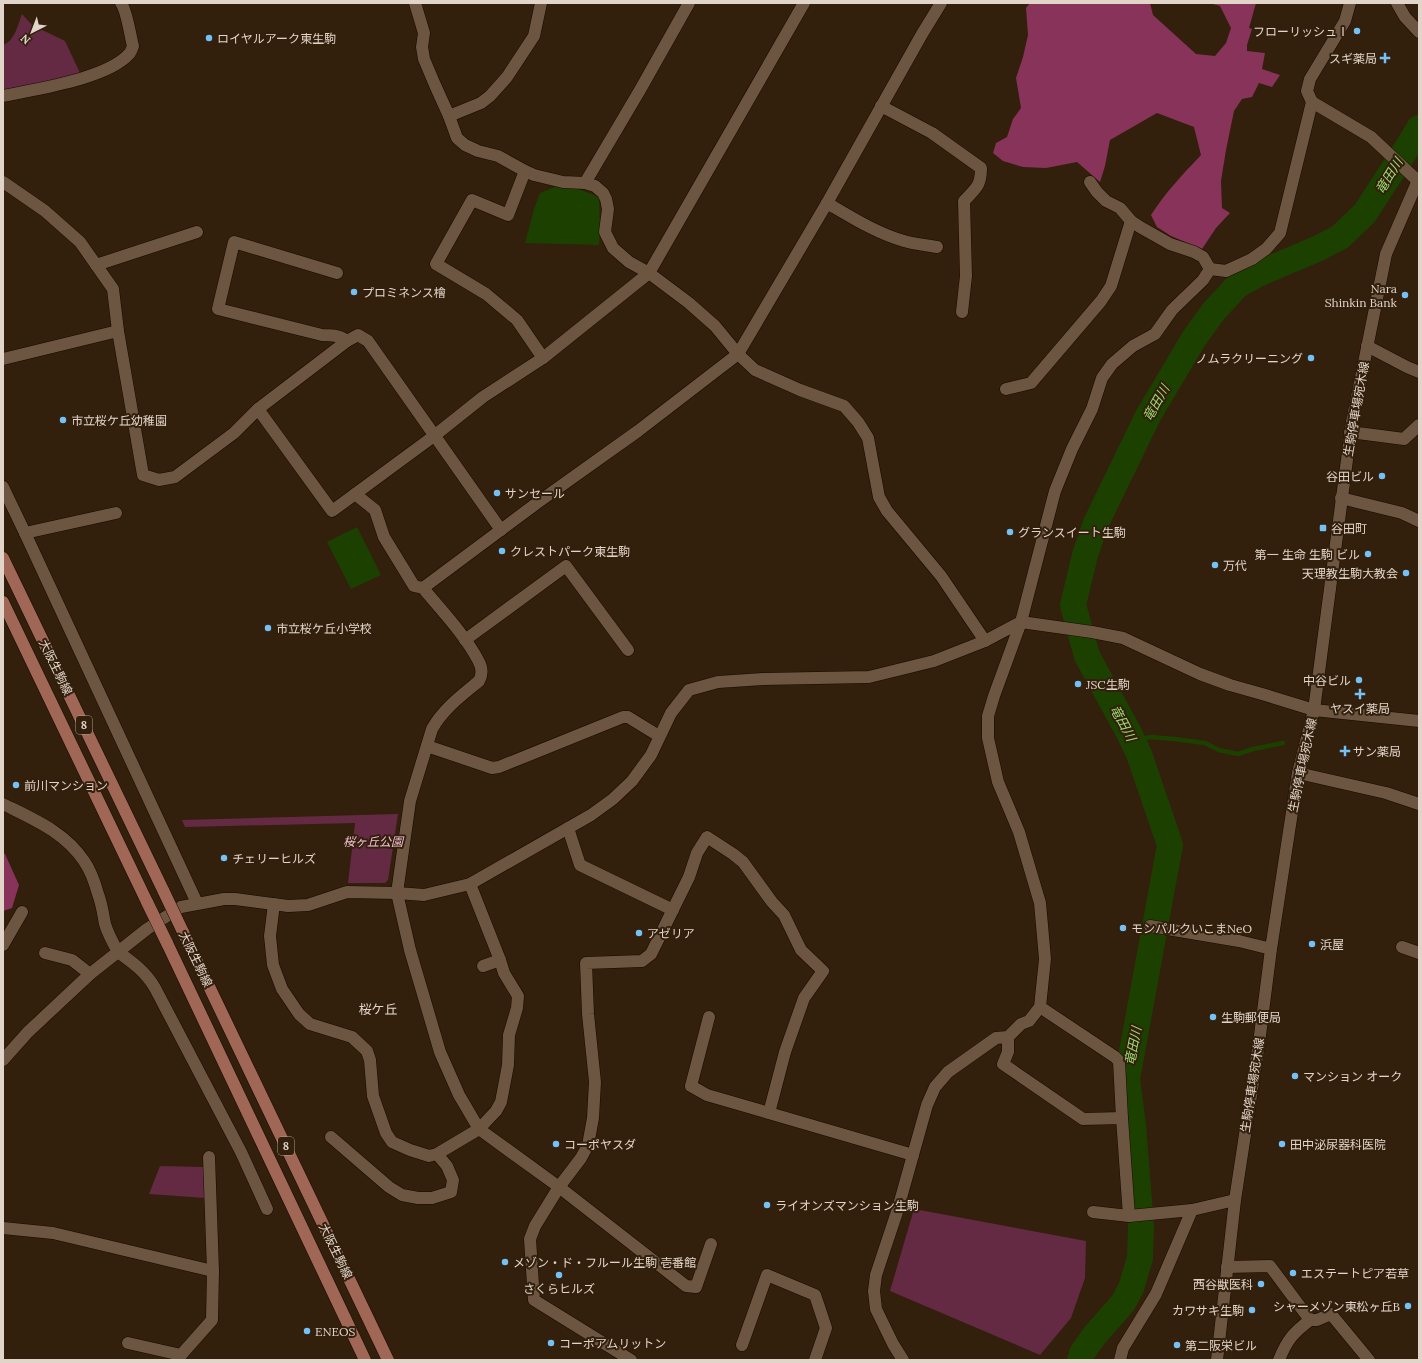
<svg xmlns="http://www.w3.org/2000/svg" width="1422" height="1363" font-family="Lora,'Noto Sans JP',serif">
  <rect width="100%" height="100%" fill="#321f0c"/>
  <!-- green -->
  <g fill="#642a43">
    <path d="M22 14 32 25 65 41 81 75 3 93V45C15 41 18 24 22 14Z"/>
    <polygon points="398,814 388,880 385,883 348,883 355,823 185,827 182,820"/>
    <polygon points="160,1166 203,1167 205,1198 149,1194"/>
    <polygon points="914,1209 1086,1241 1085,1278 1071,1318 1040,1355 890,1291"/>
  </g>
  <!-- forest -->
  <g fill="#883359">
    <path d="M1030 3H1150L1153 15 1196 54 1215 56 1226 43 1231 28 1220 6 1209 3H1256L1249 28 1252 29 1247 45V51L1265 53 1262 69 1280 75 1272 87 1259 83 1252 97 1242 99 1234 111 1226 150 1221 181 1222 208 1230 213 1216 228 1202 249 1171 236 1157 227 1151 215C1165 193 1183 174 1201 155L1194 127 1157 113 1110 140 1105 166 1100 182 1077 162 1046 168 1023 167 1003 161 993 153 996 143 1007 137 1013 119 1021 108 1016 78 1023 57 1028 35 1026 8Z"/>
    <polygon points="3,853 5,854 19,885 12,908 3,911"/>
  </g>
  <!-- water -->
  <g fill="#1c4000">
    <polygon points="555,187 576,188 599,197 600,229 599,245 525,243 534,209 540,193"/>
    <polygon points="357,527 381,575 351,589 327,542"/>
  </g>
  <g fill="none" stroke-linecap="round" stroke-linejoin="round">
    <!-- stream -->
    <polyline stroke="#1c4000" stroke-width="4.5" points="1133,741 1151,737 1174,739 1205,743 1219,750 1238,754 1253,749 1283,743"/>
    <!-- river -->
    <polyline stroke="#1c4000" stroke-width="26" points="1080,1360 1082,1353 1094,1336 1123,1303 1131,1288 1140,1258 1141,1226 1133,1125 1127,1079 1170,845 1139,754 1129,733 1087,656 1073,605 1085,555 1096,523 1148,416 1193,340 1213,312 1238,285 1258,274 1319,248 1340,237 1365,213 1409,145 1419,128"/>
    <!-- street casing -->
    <g stroke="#190800" stroke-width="13">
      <g id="street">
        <polyline points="415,3 424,33 422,47 424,59 435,85 449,116 457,138 465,145 478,151 498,156 525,171 534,175 563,182 585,183 595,186 603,193 606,199 608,209 605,232 613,248 629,262 649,273 689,303 715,326 738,354 755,370 800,390 844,406 858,422 868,438 879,497 887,511 941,576 985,641"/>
        <polyline points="1397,3 1405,17 1419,32"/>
        <path d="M3 96C35 89 107 79 129 54 131 52 132 49 133 46 130 35 127 11 121 3"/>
        <path d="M881 106 932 133 981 168C981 186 976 188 964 201L966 276 962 312"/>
        <polyline points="449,116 481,103 490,96 507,77 534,36 541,3"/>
        <polyline points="525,171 508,215 472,200 436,264 486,294 517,320 543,358"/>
        <polyline points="3,182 45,211 80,242 113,289 118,331 143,475 159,480 175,477 234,433 258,409 347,341 358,335 368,341 501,530"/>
        <polyline points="1090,182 1097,192 1106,201 1120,208 1131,221 1140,227 1170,244 1194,252 1203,257 1210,269"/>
        <polyline points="585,183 640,90 689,3"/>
        <path d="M827 203C851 217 876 233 904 241 914 244 926 245 937 247"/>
        <polyline points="96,265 197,232"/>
        <path d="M337 273 234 242 218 309 322 335C331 335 339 335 347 341"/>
        <polyline points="1367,346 1407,367 1419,372"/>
        <polyline points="3,359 118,331"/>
        <polyline points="1006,389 1031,383 1101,301 1111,286 1131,221"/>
        <polyline points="258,409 332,511 434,436 483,397 543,358 649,273 804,3"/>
        <polyline points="1350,432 1404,439 1419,425"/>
        <polyline points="3,487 25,533"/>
        <path d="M355 494 375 510 384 537 414 586 423 588C441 610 465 635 478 660 482 667 483 674 479 681 462 695 443 709 432 729L410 801 397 893 410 950 440 1052 459 1095 479 1129 559 1187 686 1286 696 1287 711 1244"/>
        <polyline points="1341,498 1402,513 1419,521"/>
        <polyline points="116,513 25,533 197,903"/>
        <polyline points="423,588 537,503 638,431 738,354 827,203 922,34 941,3"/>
        <polyline points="465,640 566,566 628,650"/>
        <polyline points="427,746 492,768 499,767 623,717 628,717 659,736"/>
        <polyline points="1298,773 1386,793 1419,804"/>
        <polyline points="568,828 580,865 673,910"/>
        <polyline points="274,904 270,936 273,965 282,989 299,1014 310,1024 352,1037 367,1051 370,1060 373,1096 386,1133 392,1142 410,1150 429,1156 437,1154 479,1129 496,1111 501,1102 508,1065 509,1035 517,1008 518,996 504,973 500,960 470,884"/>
        <polyline points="1150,926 1239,941 1271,949"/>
        <polyline points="3,945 22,912"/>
        <polyline points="1402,947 1419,953"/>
        <path d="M118 952C132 962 146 972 155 988L241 1152 267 1209"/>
        <polyline points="45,953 72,960 90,974"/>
        <polyline points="483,966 500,960"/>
        <polyline points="1040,1007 1115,1057 1119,1061 1122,1118"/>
        <polyline points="709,1017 691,1086 707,1095 913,1155"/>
        <polyline points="1008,1037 1008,1052 1003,1064 1083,1119 1122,1118 1129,1216"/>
        <polyline points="3,1060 28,1032 90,974 147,929 181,907 224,899 235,899 288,906 308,905 347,892 397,893 424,895 470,884 591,815 613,799 632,781 651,755 671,713 689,690 718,682 763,679 869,677 934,661 985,641 1021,622"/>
        <polyline points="331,1137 389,1187 402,1195 418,1198 432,1198 451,1192 453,1180 447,1166 437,1154"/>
        <polyline points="1093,1212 1129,1216 1192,1210 1235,1200"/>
        <polyline points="3,1228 53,1233 213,1271"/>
        <path d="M1227 1267 1270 1266 1310 1320C1293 1333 1287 1340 1279 1360"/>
        <polyline points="1310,1320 1317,1320 1331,1314 1369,1360"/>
        <polyline points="128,1343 181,1355 212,1320 213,1271 209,1157"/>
        <polyline points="742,1345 767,1275 815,1295 826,1328 815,1360"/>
        <polyline points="631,1360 534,1300 530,1239 535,1226 559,1187 581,1158 588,1145 593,1118 595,1082 588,1014 586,963 642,961 651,954 689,877 697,853 707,837 733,854 743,862 772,902 784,915 801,950 823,971 804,998 785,1052 769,1113"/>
        <polyline points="903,1360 893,1344 876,1309 874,1291 876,1275 897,1212 927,1105 935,1087 948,1072 996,1038 1008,1037 1021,1024 1029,1021 1040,1007 1045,959 1040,903 1019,832 998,782 988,738 988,716 994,696 1021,622 1055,491 1072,449 1092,409 1102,378 1112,364 1133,346 1155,334 1172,310 1203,280 1210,269 1226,271 1252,259 1266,249 1280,233 1312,102 1307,91 1310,79 1345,21 1350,3"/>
        <polyline points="1120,1360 1123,1348 1156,1294 1192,1210"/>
      </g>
    </g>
    <!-- secondary casing -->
    <g stroke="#190800" stroke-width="13">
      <g id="secondary">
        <polyline points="1312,102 1371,137 1419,182"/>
        <polyline points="1021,622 1092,632 1123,638 1200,674 1230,685 1262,694 1314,710 1419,721"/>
        <path d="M3 804C33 819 65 832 84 861 91 871 95 883 98 894 102 904 103 914 105 924 108 934 113 943 118 952"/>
        <polyline points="1217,1360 1235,1200 1259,1043 1271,949 1298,773 1314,710 1352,422 1386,254 1419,178"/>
      </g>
    </g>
    <!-- primary casing -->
    <g stroke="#190800" stroke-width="13">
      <g id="primary">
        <polyline points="3,558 164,892"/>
        <polyline points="3,602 147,902"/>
        <polyline points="183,932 388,1360"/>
        <polyline points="167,943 365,1360"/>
      </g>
    </g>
    <!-- street -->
    <use href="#street" stroke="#6c5642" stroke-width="12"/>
    <!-- secondary -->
    <use href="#secondary" stroke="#6c5642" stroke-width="12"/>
    <!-- primary -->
    <use href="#primary" stroke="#a16756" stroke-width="12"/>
    <!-- primary-bridge casing -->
    <g stroke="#190800" stroke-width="13" stroke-linecap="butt">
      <g id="primary-bridge">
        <polyline points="164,892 183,932"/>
        <polyline points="147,902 167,943"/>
      </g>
    </g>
    <!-- primary-bridge -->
    <use href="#primary-bridge" stroke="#a16756" stroke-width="12"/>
  </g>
  <!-- markers -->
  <g fill="#73c1f5" stroke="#321f0c" stroke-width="1.5">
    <circle cx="1357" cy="31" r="4"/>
    <circle cx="209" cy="38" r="4"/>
    <path d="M1383 52h4v4h4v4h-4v4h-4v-4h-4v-4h4z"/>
    <circle cx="354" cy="292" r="4"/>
    <circle cx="1405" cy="295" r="4"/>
    <circle cx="1311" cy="358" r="4"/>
    <circle cx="63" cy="420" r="4"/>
    <circle cx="1382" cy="476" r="4"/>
    <circle cx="497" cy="493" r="4"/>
    <rect x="1319" y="524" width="8" height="8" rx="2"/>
    <circle cx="1010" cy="532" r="4"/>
    <circle cx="502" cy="551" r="4"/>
    <circle cx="1368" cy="554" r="4"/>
    <circle cx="1215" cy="565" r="4"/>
    <circle cx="1406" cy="573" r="4"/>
    <circle cx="268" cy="628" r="4"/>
    <circle cx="1359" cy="680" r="4"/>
    <circle cx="1078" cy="684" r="4"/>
    <path d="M1358 688h4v4h4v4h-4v4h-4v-4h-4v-4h4z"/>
    <path d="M1343 745h4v4h4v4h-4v4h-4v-4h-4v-4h4z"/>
    <circle cx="16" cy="785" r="4"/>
    <circle cx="224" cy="858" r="4"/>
    <circle cx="1123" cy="928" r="4"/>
    <circle cx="639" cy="933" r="4"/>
    <circle cx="1312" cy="944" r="4"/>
    <circle cx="1213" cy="1017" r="4"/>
    <circle cx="1295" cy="1076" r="4"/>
    <circle cx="556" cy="1144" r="4"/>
    <circle cx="1282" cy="1144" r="4"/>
    <circle cx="767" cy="1205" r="4"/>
    <circle cx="505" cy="1262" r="4"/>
    <circle cx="1293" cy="1273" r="4"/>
    <circle cx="559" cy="1275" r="4"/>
    <circle cx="1261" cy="1284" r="4"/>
    <circle cx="1408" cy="1306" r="4"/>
    <circle cx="1252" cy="1310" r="4"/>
    <circle cx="307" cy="1331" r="4"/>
    <circle cx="551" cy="1343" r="4"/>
    <circle cx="1177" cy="1345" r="4"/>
  </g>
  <g text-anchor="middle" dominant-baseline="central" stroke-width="4" stroke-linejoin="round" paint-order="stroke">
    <!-- shield labels -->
    <g fill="#321f0c" stroke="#ac9e90" stroke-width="1">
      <rect x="76" y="716" width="16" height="18" rx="3"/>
      <rect x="278" y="1137" width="16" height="18" rx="3"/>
    </g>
    <g font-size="11" font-weight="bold" fill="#e1d4c9">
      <text x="84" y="725">8</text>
      <text x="286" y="1146">8</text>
    </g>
    <!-- poi labels -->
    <g font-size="12" fill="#e1d4c9" stroke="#321f0c" text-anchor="start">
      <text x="1349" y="31" text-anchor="end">フローリッシュⅠ</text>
      <text x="217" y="38">ロイヤルアーク東生駒</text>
      <text x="1377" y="58" text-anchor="end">スギ薬局</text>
      <text x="1397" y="288" text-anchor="end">Nara<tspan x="1397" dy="14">Shinkin Bank</tspan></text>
      <text x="362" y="292">プロミネンス檜</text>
      <text x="1303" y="358" text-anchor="end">ノムラクリーニング</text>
      <text x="71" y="420">市立桜ケ丘幼稚園</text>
      <text x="1374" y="476" text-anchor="end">谷田ビル</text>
      <text x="505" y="493">サンセール</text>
      <text x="1331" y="528">谷田町</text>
      <text x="1018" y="532">グランスイート生駒</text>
      <text x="510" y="551">クレストパーク東生駒</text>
      <text x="1360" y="554" text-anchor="end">第一 生命 生駒 ビル</text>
      <text x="1223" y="565">万代</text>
      <text x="1398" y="573" text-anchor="end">天理教生駒大教会</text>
      <text x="276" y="628">市立桜ケ丘小学校</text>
      <text x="1351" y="680" text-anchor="end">中谷ビル</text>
      <text x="1086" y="684">JSC生駒</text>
      <text x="1360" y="708" text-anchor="middle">ヤスイ薬局</text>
      <text x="1353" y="751">サン薬局</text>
      <text x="24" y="785">前川マンション</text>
      <text x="232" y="858">チェリーヒルズ</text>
      <text x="1131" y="928">モンパルクいこまNeO</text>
      <text x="647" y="933">アゼリア</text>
      <text x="1320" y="944">浜屋</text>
      <text x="1221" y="1017">生駒郵便局</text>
      <text x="1303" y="1076">マンション オーク</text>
      <text x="564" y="1144">コーポヤスダ</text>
      <text x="1290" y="1144">田中泌尿器科医院</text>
      <text x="775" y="1205">ライオンズマンション生駒</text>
      <text x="513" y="1262">メゾン・ド・フルール生駒 壱番館</text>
      <text x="1301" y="1273">エステートピア若草</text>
      <text x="1253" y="1284" text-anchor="end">西谷獣医科</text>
      <text x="559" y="1288" text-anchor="middle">さくらヒルズ</text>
      <text x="1400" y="1306" text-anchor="end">シャーメゾン東松ヶ丘B</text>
      <text x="1244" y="1310" text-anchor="end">カワサキ生駒</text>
      <text x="315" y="1331">ENEOS</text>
      <text x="559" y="1343">コーポアムリットン</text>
      <text x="1185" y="1345">第二阪栄ビル</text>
    </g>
    <!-- street labels -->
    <g font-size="12" fill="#e1d4c9" stroke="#321f0c">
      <text transform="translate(1356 409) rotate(-80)">生駒停車場宛木線</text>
      <text transform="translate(56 667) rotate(64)">大阪生駒線</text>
      <text transform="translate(1302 765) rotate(-78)">生駒停車場宛木線</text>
      <text transform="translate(196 959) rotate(64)">大阪生駒線</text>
      <text transform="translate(1252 1085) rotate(-81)">生駒停車場宛木線</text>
      <text transform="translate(336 1251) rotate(64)">大阪生駒線</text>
    </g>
    <!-- park labels -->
    <g font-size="12" font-style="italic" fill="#f2c0d2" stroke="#321f0c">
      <text x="373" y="841">桜ヶ丘公園</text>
    </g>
    <!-- water labels -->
    <g font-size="13" font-style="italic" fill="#9adc73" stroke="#321f0c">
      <text transform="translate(1389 176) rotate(-58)">竜田川</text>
      <text transform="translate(1156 403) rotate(-60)">竜田川</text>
      <text transform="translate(1123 723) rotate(62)">竜田川</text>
      <text transform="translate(1133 1046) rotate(-79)">竜田川</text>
    </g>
    <!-- neighbourhood labels -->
    <g font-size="13" fill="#e1d4c9" stroke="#321f0c">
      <text x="378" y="1009">桜ケ丘</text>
    </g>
  </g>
  <!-- border -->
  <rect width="1422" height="1363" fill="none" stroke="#e1d4c9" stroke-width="8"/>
  <!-- north arrow -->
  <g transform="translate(32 32) rotate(222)" stroke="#321f0c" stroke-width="3" paint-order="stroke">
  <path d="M0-3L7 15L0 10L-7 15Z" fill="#e1d4c9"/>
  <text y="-6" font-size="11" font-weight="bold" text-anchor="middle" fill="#e1d4c9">N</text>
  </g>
</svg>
